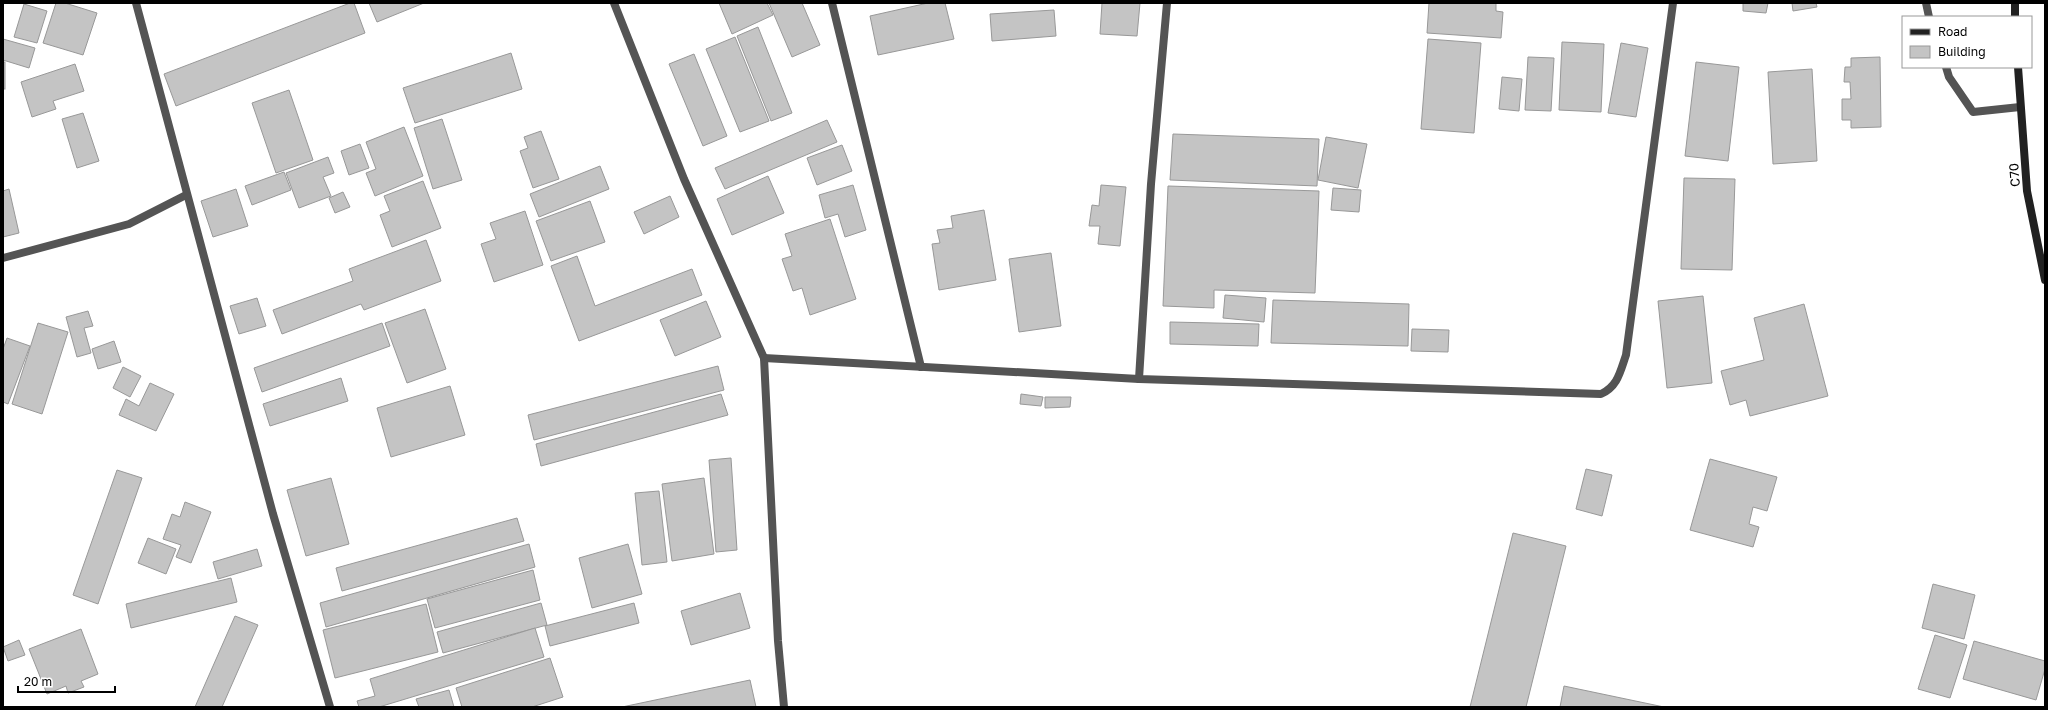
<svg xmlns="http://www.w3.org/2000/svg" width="2048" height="710" font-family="'Golos Text',sans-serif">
  <rect width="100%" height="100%" fill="#fff"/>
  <!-- building -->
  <g fill="#c4c4c4" stroke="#989898">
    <polygon points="56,3 65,3 97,13 83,55 43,43"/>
    <polygon points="350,3 354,3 365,33 176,106 164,74"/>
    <polygon points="369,3 424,3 377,22"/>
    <polygon points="719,3 767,3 773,15 732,34"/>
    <polygon points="769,3 802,3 820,45 792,57"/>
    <polygon points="928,3 945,3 954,39 878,55 870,16"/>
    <polygon points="1102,3 1140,3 1137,36 1100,34"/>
    <polygon points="1429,3 1496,3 1496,11 1503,12 1501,38 1427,33"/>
    <polygon points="1743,3 1768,3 1766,13 1743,11"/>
    <polygon points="1792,3 1816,3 1817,7 1793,11"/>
    <polygon points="24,4 47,11 37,43 14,37"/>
    <polygon points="1054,10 1056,36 992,41 990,14"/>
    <polygon points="758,27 792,113 771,121 737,36"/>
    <polygon points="735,37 769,121 740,132 706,49"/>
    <polygon points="3,39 35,48 29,68 3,60"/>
    <polygon points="1428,39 1481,43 1474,133 1421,129"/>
    <polygon points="1562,42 1604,44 1601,112 1559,110"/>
    <polygon points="1621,43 1648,48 1636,117 1608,113"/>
    <polygon points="511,53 522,89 415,123 403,88"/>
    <polygon points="694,54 727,136 703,146 669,64"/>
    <polygon points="1528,57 1554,58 1551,111 1525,110"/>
    <polygon points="1880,57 1881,127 1851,128 1851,120 1842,120 1842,99 1851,99 1850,82 1844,82 1845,67 1851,67 1851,58"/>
    <rect x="3" y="62" width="2" height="27"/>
    <polygon points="1696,62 1739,67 1728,161 1685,156"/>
    <polygon points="75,64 84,91 53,101 56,109 32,117 21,82"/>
    <polygon points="1812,69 1817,161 1773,164 1768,72"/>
    <polygon points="1502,77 1522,79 1519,111 1499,109"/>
    <polygon points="289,90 313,160 276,173 252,103"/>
    <polygon points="83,113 99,161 77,168 62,119"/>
    <polygon points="442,119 462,180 433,189 414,128"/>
    <polygon points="827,120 837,142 725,189 715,168"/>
    <polygon points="404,127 423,176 375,196 366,173 376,169 366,142"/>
    <polygon points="541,131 559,179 533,188 520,151 528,148 524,137"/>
    <polygon points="1173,134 1319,139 1317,186 1170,180"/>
    <polygon points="1326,137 1367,144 1358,188 1318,180"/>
    <polygon points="360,144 369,168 349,175 341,151"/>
    <polygon points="842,145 852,171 817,185 807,158"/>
    <polygon points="328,157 334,173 323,177 331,196 299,208 286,173"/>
    <polygon points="600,166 609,189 539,217 530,194"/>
    <polygon points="284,172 291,190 252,205 245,186"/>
    <polygon points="768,176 784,213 732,235 717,199"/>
    <polygon points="1684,178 1735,179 1732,270 1681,269"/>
    <polygon points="423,181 441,228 392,247 380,215 390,211 384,196"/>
    <polygon points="853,185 866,230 845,237 838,214 825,218 819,195"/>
    <polygon points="1101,185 1126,187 1120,246 1098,244 1100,226 1089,226 1092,205 1099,206"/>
    <polygon points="1168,186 1319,191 1315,293 1214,290 1214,308 1163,306"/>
    <polygon points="1333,188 1361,190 1359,212 1331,210"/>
    <polygon points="9,189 19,233 3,237 3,191"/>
    <polygon points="236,189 248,226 213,237 201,201"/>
    <polygon points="343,192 350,207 335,213 329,198"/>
    <polygon points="670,196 679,217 644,234 634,212"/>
    <polygon points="590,201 605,242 551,261 536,221"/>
    <polygon points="984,210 996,280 939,290 932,244 940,243 937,230 953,228 951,216"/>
    <polygon points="525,211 543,265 494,282 481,244 496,239 490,223"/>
    <polygon points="830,219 856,299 810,315 802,288 793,291 782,259 792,256 785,234"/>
    <polygon points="426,240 441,281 364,310 361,304 282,334 273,310 353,281 349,269"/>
    <polygon points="1051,253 1061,326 1019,332 1009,259"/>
    <polygon points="577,256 595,306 692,269 702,295 579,341 551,266"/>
    <polygon points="1225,295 1266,298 1264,322 1223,318"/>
    <polygon points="1703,296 1712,383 1667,388 1658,301"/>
    <polygon points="257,298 266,326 239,334 230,306"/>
    <polygon points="1273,300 1409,304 1408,346 1271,343"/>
    <polygon points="706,301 721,337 675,356 660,320"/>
    <polygon points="1804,304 1828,396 1750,416 1746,400 1730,405 1721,371 1764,360 1754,318"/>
    <polygon points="425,309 446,369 407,383 385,323"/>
    <polygon points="88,311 93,326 84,328 91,353 77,357 66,317"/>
    <polygon points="1170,322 1259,324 1258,346 1170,344"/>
    <polygon points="38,323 68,332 42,414 12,404"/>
    <polygon points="382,323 390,346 262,392 254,368"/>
    <polygon points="1412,329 1449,330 1448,352 1411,351"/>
    <polygon points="7,338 30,346 8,404 3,402 3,349"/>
    <polygon points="114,341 121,362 98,369 92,349"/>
    <polygon points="718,366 724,390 534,440 528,415"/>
    <polygon points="123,367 141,376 130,397 113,388"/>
    <polygon points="341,378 348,401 270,426 263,404"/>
    <polygon points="150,383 174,394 156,431 119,415 126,399 139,406"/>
    <polygon points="450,386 465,435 391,457 377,408"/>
    <polygon points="721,394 728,415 541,466 536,444"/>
    <polygon points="1021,394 1043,397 1041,406 1020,404"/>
    <polygon points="1045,397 1071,397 1070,407 1045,408"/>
    <polygon points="731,458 737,550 716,552 709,460"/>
    <polygon points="1710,459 1777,477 1767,511 1753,507 1749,524 1759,527 1753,547 1690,530"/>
    <polygon points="1586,469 1612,475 1602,516 1576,509"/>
    <polygon points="117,470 142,478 98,604 73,595"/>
    <polygon points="331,478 349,544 306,556 287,490"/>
    <polygon points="704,478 714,554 672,561 662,484"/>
    <polygon points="659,491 667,562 642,565 635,493"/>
    <polygon points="185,502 211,512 191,563 176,557 181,545 163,539 172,514 180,517"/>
    <polygon points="517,518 524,541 342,591 336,568"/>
    <polygon points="1513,533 1566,546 1526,707 1470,707"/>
    <polygon points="148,538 176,549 166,574 138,563"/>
    <polygon points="529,544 535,567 326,627 320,603"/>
    <polygon points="628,544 642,594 592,608 579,558"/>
    <polygon points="257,549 262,566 218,579 213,562"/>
    <polygon points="533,570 540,600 435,628 427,599"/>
    <polygon points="231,578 237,602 131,628 126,604"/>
    <polygon points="1933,584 1975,595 1964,639 1922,628"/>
    <polygon points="740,593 750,628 691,645 681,611"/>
    <polygon points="541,603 547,625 443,653 437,632"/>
    <polygon points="634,603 639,623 550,646 545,626"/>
    <polygon points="426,604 438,652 335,678 323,630"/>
    <polygon points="235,616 258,625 222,707 195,707"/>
    <polygon points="535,628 544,657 379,707 359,707 357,701 375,696 370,679"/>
    <polygon points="81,629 98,674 81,681 84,687 68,693 66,686 47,694 29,649"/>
    <polygon points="1935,635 1967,645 1950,698 1918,689"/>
    <polygon points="19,640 25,655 8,661 3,647"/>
    <polygon points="1974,641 2045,661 2045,669 2036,700 1963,679"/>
    <polygon points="550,658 563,697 532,707 462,707 456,688"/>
    <polygon points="750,680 756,707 622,707"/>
    <polygon points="1564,686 1664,707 1560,707"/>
    <polygon points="449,690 454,707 419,707 416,699"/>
  </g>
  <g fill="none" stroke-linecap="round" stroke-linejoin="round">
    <!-- minor -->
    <g stroke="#545454" stroke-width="8">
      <polyline points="136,3 273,514 330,707"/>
      <polyline points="614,3 684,179 764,358 778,641 784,707"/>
      <polyline points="832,3 921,367"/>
      <polyline points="1926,3 1929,17"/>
      <polyline points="1946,67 1949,77 1973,112 2020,107"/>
      <polyline points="3,258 129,224 186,195"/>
      <path d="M764 358 1139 379 1601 394C1618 386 1620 372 1626 355L1673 3"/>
      <polyline points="1139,379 1151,184 1167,3"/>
    </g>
    <!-- secondary -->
    <g stroke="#212121" stroke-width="8">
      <polyline points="2015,3 2015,17"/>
      <polyline points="2018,67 2027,191 2045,280"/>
    </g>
  </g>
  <g text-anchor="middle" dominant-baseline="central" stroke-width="3.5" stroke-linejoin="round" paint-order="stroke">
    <!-- street labels -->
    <g font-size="13" fill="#000" stroke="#fff">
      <text transform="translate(2014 175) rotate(-95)">C70</text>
    </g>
  </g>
  <!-- border -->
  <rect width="2048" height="710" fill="none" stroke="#000000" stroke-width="8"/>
  <!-- legend -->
  <rect x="1902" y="16" width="130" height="52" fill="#ffffff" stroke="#999999"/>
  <rect x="1910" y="29" width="20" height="6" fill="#212121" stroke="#999999"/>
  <text x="1938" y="36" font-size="12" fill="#000000">Road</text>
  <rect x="1910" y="46" width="20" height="12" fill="#c4c4c4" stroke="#999999"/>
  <text x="1938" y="56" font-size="12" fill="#000000">Building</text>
  <!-- scale -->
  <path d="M18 686v6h97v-6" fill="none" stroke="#000000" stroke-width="2"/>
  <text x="24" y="686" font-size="12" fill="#000000" stroke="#ffffff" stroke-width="3" paint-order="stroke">20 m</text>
</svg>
